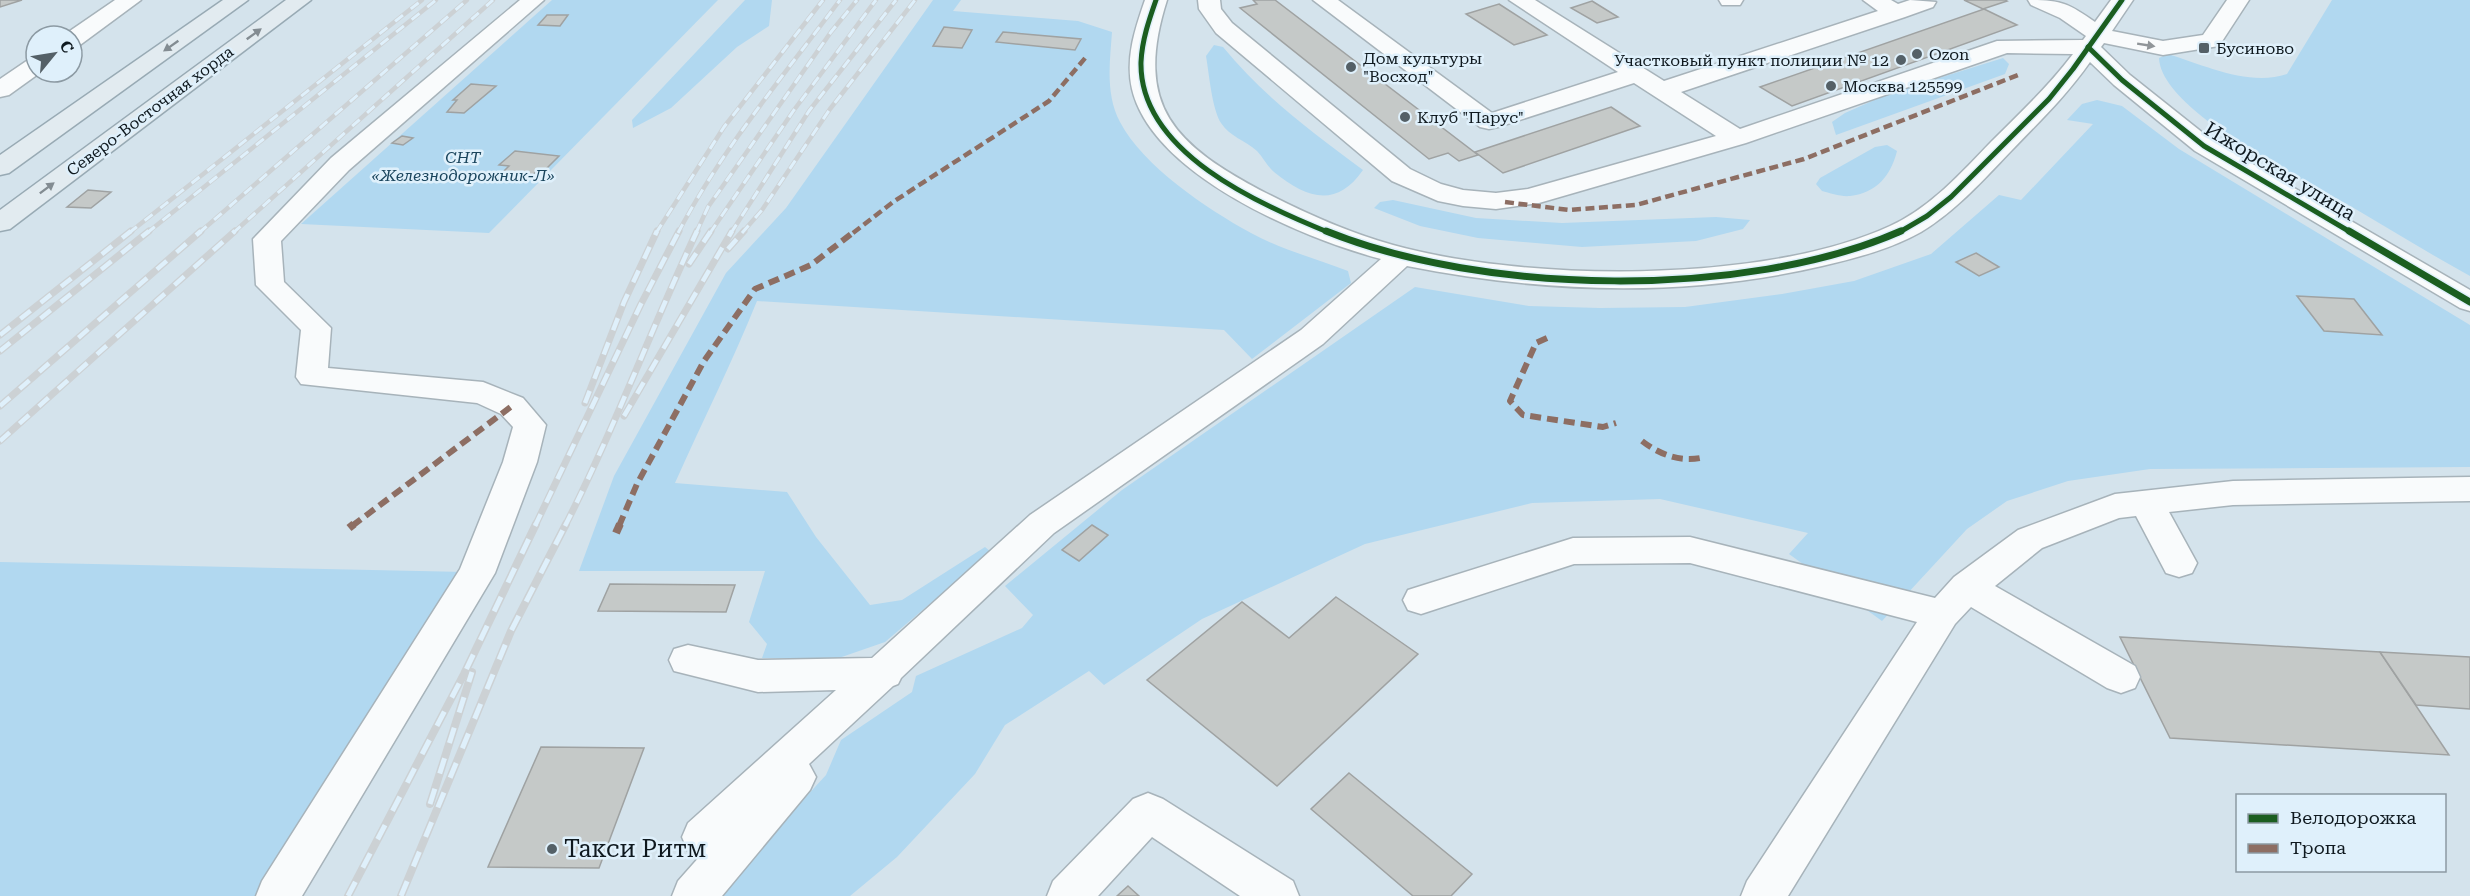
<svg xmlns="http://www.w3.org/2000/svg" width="2470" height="896" font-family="'Roboto Serif',serif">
  <rect width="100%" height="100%" fill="#d4e3ec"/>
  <!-- green -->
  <g fill="#b1d8f0">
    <polygon points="552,0 718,0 489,233 301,224"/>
    <polygon points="745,0 772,0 769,26 737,47 671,108 633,128 632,120"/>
    <path d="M933 0H961L953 11 1078 21 1112 32C1110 61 1105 94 1120 122 1143 166 1207 209 1251 233 1280 249 1317 259 1348 271L1351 283 1252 359 1224 330 757 301C732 363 702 422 675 483L787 492 816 537 870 605 902 600 985 547 991 552 885 642 836 659 762 658 767 644 749 622 765 571H579L614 476 726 273 786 208Z"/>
    <path d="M2332 0H2470V276C2428 253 2388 228 2347 204 2304 180 2161 111 2159 58L2168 54C2204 65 2249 87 2287 74Z"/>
    <path d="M1214 45 1223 47C1263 96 1312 132 1363 170 1336 209 1306 198 1274 172 1267 166 1263 157 1257 151 1245 140 1230 137 1221 123 1212 109 1209 73 1206 56Z"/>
    <polygon points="2003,58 2009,64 2005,74 1836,135 1832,122 1845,113 1888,94"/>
    <polygon points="2097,100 2122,106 2179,149 2470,325 2470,467 2150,469 2068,481 2007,501 1967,529 1882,621 1789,554 1808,533 1660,499 1532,503 1365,544 1202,619 1104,685 1089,671 1005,725 975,774 897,857 850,896 715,896 826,775 841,740 912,692 916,676 1022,628 1033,615 1005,586 1122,490 1415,287 1529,306 1600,308 1685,307 1782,294 1854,281 1931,254 1999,195 2021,200 2093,124 2067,120 2082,104"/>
    <path d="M1887 145 1897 151C1891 175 1877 193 1850 196 1841 197 1830 193 1822 191L1816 184 1820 178 1875 147Z"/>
    <polygon points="1393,200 1476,218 1562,223 1716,217 1750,220 1743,229 1696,241 1582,247 1478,238 1420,226 1374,208 1380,202"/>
    <polygon points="0,562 466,572 266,896 0,896"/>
  </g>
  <!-- building -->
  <g fill="#c5c9c8" stroke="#9fa2a2" stroke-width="1.5">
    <polygon points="0,0 22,0 0,7"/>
    <polygon points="1253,0 1275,0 1478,155 1459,161 1448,153 1429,159 1240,8 1257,4"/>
    <polygon points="1964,0 2005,0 2007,1 1983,9"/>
    <polygon points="1592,1 1618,17 1597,23 1571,8"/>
    <polygon points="1499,4 1547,35 1514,45 1466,14"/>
    <polygon points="1984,9 2017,25 1792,106 1760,87"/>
    <polygon points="547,15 568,15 560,26 538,25"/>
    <polygon points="944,27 972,30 962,48 933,46"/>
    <polygon points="1003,32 1081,39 1075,50 996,42"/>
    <polygon points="471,84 496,86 464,113 447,112 457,100 453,100"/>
    <polygon points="1611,107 1640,126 1503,173 1475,152"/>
    <polygon points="402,136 413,138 403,145 392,143"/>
    <polygon points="515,151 559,156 546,169 538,169 532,176 503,172 509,166 499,165"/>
    <polygon points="88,190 111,192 91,208 67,207"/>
    <polygon points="1976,253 1999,267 1979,276 1956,262"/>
    <polygon points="2297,296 2354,299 2382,335 2324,331"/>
    <polygon points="1092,525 1108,535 1079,561 1062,550"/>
    <polygon points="610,584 735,585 726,612 598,611"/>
    <polygon points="1336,597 1418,654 1277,786 1147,680 1242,602 1289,638"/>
    <polygon points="2120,637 2380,652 2449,755 2170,738"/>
    <polygon points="2380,652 2470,657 2470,709 2416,705"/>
    <polygon points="541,747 644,748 599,868 488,867"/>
    <polygon points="1349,773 1472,874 1451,896 1413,896 1311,809"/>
    <polygon points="1128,886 1139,896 1117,896"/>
  </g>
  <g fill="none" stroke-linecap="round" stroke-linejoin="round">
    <!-- minor casing -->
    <g stroke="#a7b3ba" stroke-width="3">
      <g id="minor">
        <polygon points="115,0 141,0 80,45 72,47 72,36 64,35"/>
        <polygon points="520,0 544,0 349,170 281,241 284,282 331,328 328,368 483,382 523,398 546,425 537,462 495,573 302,896 256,896 262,881 460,569 503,462 513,427 501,414 477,403 301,384 296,377 301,330 256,285 253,239 331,158"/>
        <path d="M1145 0H1167C1133 107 1175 145 1266 193 1307 214 1349 233 1393 245 1527 282 1764 284 1890 226 1930 208 1961 173 1991 142 2020 113 2049 86 2073 54L2007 53 1746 143 1539 203 1496 209 1463 206 1438 201 1392 181 1216 33 1199 9 1198 0H1220L1221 9 1232 23 1410 169 1441 184 1463 190 1496 193 1528 189 1716 136 1634 83 1498 127 1489 129 1480 127 1313 0H1338L1492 113 1618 72 1509 0H1535L1664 81 1878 11 1863 0H1891L1898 4 1910 0 1936 2 1933 7 1905 17 1681 92 1740 129 1997 41 2083 40 2086 36 2060 18 2031 5 2028 0C2061 0 2068 3 2095 22L2111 0H2133L2112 31 2163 41 2203 35 2227 0H2249L2219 46 2163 55 2104 43 2101 47 2130 75 2213 141 2470 290V311L2460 308 2195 151 2114 85 2090 62C2067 95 2039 122 2012 150 1984 179 1956 211 1921 232 1891 249 1856 258 1822 266 1686 298 1543 293 1407 266L1323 344 1054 533 901 678 898 684 893 686 809 764 816 777 810 790 722 896H672L678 881 701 855 688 851 682 837 688 823 836 690 758 692 674 671 669 660 674 649 688 645 758 660 872 658 1030 515 1301 330 1381 259C1304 239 1152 175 1132 89 1125 58 1135 29 1145 0Z"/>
        <polygon points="1719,0 1743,0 1740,5 1722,5"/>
        <polygon points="36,58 36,72 41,72 9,95 0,97 0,79 28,60"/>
        <polygon points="2470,477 2470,501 2233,505 2169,512 2197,563 2192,573 2179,577 2166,573 2136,516 2119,518 2042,548 1995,586 2135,666 2140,677 2135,688 2121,693 2107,688 1971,607 1955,624 1788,896 1741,896 1747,881 1917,622 1690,563 1574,564 1421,614 1408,610 1403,600 1408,590 1573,538 1690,537 1935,598 1954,577 2018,530 2115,494 2233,481"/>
        <polygon points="1148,793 1163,799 1293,881 1299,896 1240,896 1152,837 1098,896 1047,896 1053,881 1133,799"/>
      </g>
    </g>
    <!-- major casing -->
    <g stroke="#98aab4" stroke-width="3">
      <g id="major">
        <polygon points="223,0 248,0 9,173 0,175 0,155"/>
        <polygon points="286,0 311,0 10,229 0,231 0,210"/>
      </g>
    </g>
    <!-- minor -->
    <use href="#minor" fill="#f9fbfc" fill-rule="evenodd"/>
    <!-- major -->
    <use href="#major" fill="#e2ebf0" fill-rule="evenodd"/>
    <!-- rail-far2 casing -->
    <g stroke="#ccd1d4" stroke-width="4.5">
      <g id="rail-far2">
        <polyline points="129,233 422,0"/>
        <polyline points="147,233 436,0"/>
        <polyline points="199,233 467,0"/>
        <polyline points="233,233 493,0"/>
        <polyline points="656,233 724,127 823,0"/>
        <path d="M678 233C722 149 784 75 840 0"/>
        <polyline points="696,233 708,207 831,32 857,0"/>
        <polyline points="710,233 794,110 876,0"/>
        <polyline points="731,233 809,111 896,0"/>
        <polyline points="742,233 762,210 830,109 915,0"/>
      </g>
    </g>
    <!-- rail-far1 casing -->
    <g stroke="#ccd1d4" stroke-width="7">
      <g id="rail-far1">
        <polyline points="728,249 744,231"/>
        <polyline points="689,264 711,231"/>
        <polyline points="0,335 131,231"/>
        <polyline points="0,351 149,231"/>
        <polyline points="585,403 624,302 657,231"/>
        <polyline points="0,406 201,231"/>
        <polyline points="624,416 732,231"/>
        <polyline points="0,441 235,231"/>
        <polyline points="535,526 641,304 679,231"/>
        <path d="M565 526C614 430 651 329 697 231"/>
      </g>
    </g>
    <!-- rail casing -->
    <g stroke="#ccd1d4" stroke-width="8">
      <g id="rail">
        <polyline points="430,804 472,672"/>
        <polyline points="348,896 464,674 536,524"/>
        <polyline points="401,896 511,631 566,524"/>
      </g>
    </g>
    <!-- rail-far2 -->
    <use href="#rail-far2" stroke="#dff0fb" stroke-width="3" stroke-dasharray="10" stroke-linecap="butt"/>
    <!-- rail-far1 -->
    <use href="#rail-far1" stroke="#dff0fb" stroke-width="4.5" stroke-dasharray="13" stroke-linecap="butt"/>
    <!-- rail -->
    <use href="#rail" stroke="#dff0fb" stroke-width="5" stroke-dasharray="16" stroke-linecap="butt"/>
    <!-- quiet-far2 -->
    <g stroke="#8d6e63" stroke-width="4.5" stroke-dasharray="9 4.5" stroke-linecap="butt">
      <polyline points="1505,202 1569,210 1636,205 1804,159 2018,75"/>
      <polyline points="853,233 893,202 1049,101 1086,57"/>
    </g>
    <!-- quiet-far1 -->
    <g stroke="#8d6e63" stroke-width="6" stroke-dasharray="11 6" stroke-linecap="butt">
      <polyline points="1547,338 1536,343 1510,401 1523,415 1603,427 1616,423"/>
      <path d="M1642 441C1660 455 1682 463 1705 457"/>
      <polyline points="352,526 512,406"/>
      <polyline points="619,526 637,484 704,361 755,289 811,265 855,231"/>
    </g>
    <!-- quiet -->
    <g stroke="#8d6e63" stroke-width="8" stroke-dasharray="14 8" stroke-linecap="butt">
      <polyline points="349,528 354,524"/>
      <polyline points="616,533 620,524"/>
    </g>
    <!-- cycleway-far1 casing -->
    <g stroke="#dff0fb" stroke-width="8">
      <g id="cycleway-far1">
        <path d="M1156 0C1149 20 1142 40 1141 62 1139 152 1260 205 1330 233"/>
        <polyline points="2088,47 2122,80 2204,146 2352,233"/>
        <polyline points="1898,233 1927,216 1951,197 2049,99 2073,69 2122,0"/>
      </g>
    </g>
    <!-- cycleway casing -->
    <g stroke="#dff0fb" stroke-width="10">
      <g id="cycleway">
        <path d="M1326 231C1484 295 1745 300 1901 231"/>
        <polyline points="2349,231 2470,302"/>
      </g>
    </g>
    <!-- cycleway-far1 -->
    <use href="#cycleway-far1" stroke="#1b5e20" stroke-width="5"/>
    <!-- cycleway -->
    <use href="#cycleway" stroke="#1b5e20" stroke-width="7"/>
  </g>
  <!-- one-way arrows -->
  <defs><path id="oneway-solid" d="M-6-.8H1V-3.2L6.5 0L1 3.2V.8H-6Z" transform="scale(1.5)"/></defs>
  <g fill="#838c92">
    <use href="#oneway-solid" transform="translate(254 34) rotate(-36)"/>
    <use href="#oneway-solid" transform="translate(171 46) rotate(145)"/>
    <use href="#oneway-solid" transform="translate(47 188) rotate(-37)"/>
  </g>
  <use fill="#909599" href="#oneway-solid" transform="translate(2146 45) rotate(9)"/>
  <!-- markers -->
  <g fill="#546067" stroke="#dff0fb" stroke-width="2">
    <rect x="2198" y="42" width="12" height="12" rx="3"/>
    <circle cx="1917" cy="54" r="6"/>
    <circle cx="1901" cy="60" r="6"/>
    <circle cx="1351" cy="67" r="6"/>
    <circle cx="1831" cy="86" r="6"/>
    <circle cx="1405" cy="117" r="6"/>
    <circle cx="552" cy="849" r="6"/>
  </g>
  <g text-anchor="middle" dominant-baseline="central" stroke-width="5" stroke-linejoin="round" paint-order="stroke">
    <!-- far-poi labels -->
    <g font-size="16" fill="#0f191f" stroke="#dff0fb" text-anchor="start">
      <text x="2216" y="48">Бусиново</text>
      <text x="1929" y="54">Ozon</text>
      <text x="1363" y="58">Дом культуры<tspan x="1363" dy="18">"Восход"</tspan></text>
      <text x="1889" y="60" text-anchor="end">Участковый пункт полиции № 12</text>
      <text x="1843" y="86">Москва 125599</text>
      <text x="1417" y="117">Клуб "Парус"</text>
    </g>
    <!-- far-street labels -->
    <g font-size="16" fill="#0f191f" stroke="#dff0fb">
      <text transform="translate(150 111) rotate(-37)">Северо-Восточная хорда</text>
    </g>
    <!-- far-park labels -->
    <g font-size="16" font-style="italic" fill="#1a455d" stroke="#dff0fb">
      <text x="463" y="157">СНТ<tspan x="463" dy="18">«Железнодорожник-Л»</tspan></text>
    </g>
    <!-- street labels -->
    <g font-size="20" fill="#0f191f" stroke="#dff0fb">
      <text transform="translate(2280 171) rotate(31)">Ижорская улица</text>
    </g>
    <!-- near-poi labels -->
    <g font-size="24" fill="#0f191f" stroke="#dff0fb" text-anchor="start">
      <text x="564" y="849">Такси Ритм</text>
    </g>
  </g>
  <!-- legend -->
  <rect x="2236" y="794" width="210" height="78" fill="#dff0fb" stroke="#8c9aa3" stroke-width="1.5"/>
  <rect x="2248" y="814" width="30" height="9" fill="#1b5e20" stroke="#8c9aa3" stroke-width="1.5"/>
  <text x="2290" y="824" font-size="18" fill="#0f191f">Велодорожка</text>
  <rect x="2248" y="844" width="30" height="9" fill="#8d6e63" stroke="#8c9aa3" stroke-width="1.5"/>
  <text x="2290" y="854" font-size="18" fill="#0f191f">Тропа</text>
  <!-- north arrow -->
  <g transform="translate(54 54) rotate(60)"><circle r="28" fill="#dff0fb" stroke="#8c9aa3" stroke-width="1.5"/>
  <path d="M0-4.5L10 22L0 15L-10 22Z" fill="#546067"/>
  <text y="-9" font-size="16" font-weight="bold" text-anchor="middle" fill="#0f191f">С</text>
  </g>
</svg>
